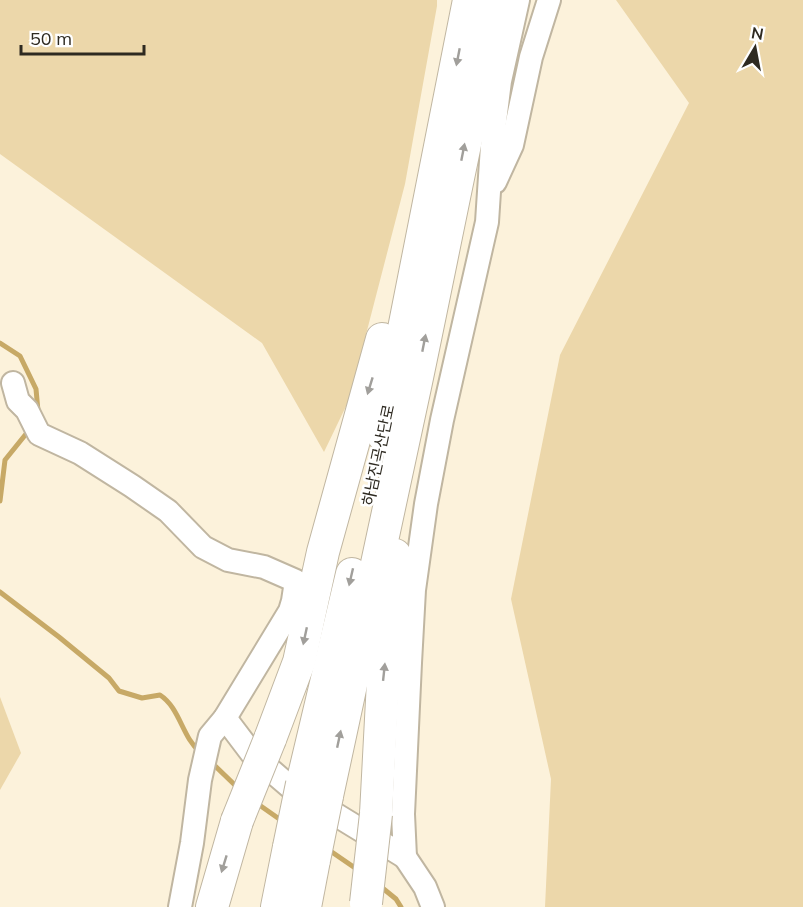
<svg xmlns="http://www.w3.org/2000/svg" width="803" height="907" font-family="Mulish,'Noto Sans KR',sans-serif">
  <rect width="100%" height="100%" fill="#fcf2db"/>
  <!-- green -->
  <g fill="#ecd7aa">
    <polygon points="0,0 437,0 437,6 405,184 349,400 324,452 262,343 0,154"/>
    <polygon points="616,0 803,0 803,907 545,907 551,779 511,599 560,355 689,103"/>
    <polygon points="0,697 21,753 0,790"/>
  </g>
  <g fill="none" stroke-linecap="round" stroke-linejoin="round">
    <!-- stream -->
    <g stroke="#c7a966" stroke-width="5">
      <polyline points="0,343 20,356 36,389 38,411"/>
      <polyline points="0,501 5,460 30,429"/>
      <path d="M0 592 59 637 109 678 119 691 142 698 160 695C180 708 182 737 200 752"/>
      <polyline points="211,762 239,789"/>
      <polyline points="255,802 285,823"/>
      <polyline points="326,848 358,870"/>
      <polyline points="380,886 396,899 401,907"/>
    </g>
    <!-- minor casing -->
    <g stroke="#c0b6a1" stroke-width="26">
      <g id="minor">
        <polyline points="495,182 512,145 531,57 549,0"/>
        <polyline points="13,383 18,401 27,410 39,434 80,453 132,486 168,511 203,547 228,560 264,567 296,581 293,601 290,611 225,718 210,736 200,780 192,843 180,907"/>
        <polyline points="225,718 253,755 289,786 405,857 403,814 410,663 414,590 426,504 442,420 487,222 492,146 500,81 518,0"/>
        <polyline points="405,857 425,887 433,907"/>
      </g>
    </g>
    <!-- highway casing -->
    <g stroke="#c0b6a1" stroke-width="34">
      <g id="highway">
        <polyline points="383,435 469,0"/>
        <polyline points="270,739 299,662 323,552 382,339"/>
        <polyline points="302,784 352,574"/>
        <path d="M327 796C355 660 386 524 415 387 442 258 467 129 496 0"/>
        <polyline points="376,814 383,681 395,555"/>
        <polyline points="212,907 237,821"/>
        <polyline points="277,907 289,847"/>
        <polyline points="305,907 314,860"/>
      </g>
    </g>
    <!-- minor -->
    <use href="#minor" stroke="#fff" stroke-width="22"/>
    <!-- highway -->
    <use href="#highway" stroke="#fff" stroke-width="32"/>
    <!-- highway-bridge casing -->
    <g stroke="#c0b6a1" stroke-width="34" stroke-linecap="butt">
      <g id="highway-bridge">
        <polyline points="237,821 270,739"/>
        <polyline points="289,847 302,784"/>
        <polyline points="314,860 327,796"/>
        <polyline points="366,903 376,814"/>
      </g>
    </g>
    <!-- highway-bridge -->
    <use href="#highway-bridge" stroke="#fff" stroke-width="32"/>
  </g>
  <!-- one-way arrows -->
  <defs><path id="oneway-solid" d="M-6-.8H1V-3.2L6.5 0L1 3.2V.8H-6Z" transform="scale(1.5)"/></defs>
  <g fill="#a19f9b">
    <use href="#oneway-solid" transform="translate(458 57) rotate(101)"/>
    <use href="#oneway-solid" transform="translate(463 152) rotate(-79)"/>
    <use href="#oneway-solid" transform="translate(424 343) rotate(-79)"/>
    <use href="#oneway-solid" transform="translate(370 386) rotate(107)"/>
    <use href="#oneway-solid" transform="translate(351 577) rotate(103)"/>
    <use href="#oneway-solid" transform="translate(305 636) rotate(102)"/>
    <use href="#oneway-solid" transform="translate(384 672) rotate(-84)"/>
    <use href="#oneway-solid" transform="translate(339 739) rotate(-78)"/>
    <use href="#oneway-solid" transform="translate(224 864) rotate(107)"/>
  </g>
  <g text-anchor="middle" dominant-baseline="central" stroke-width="5" stroke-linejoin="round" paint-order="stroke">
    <!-- street labels -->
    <g font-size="16" fill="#2e2a21" stroke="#fff">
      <text transform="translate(378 455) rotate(-78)">하남진곡산단로</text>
    </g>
  </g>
  <!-- north arrow -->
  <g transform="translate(755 48) rotate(10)" stroke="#ffffff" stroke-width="4.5" paint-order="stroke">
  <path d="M0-4.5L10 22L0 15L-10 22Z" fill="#2e2a21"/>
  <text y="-9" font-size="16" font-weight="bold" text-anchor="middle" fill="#2e2a21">N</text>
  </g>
  <!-- scale -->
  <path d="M21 45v9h123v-9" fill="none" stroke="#2e2a21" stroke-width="3"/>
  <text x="30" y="45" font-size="18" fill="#2e2a21" stroke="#ffffff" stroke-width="4.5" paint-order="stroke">50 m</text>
</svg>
